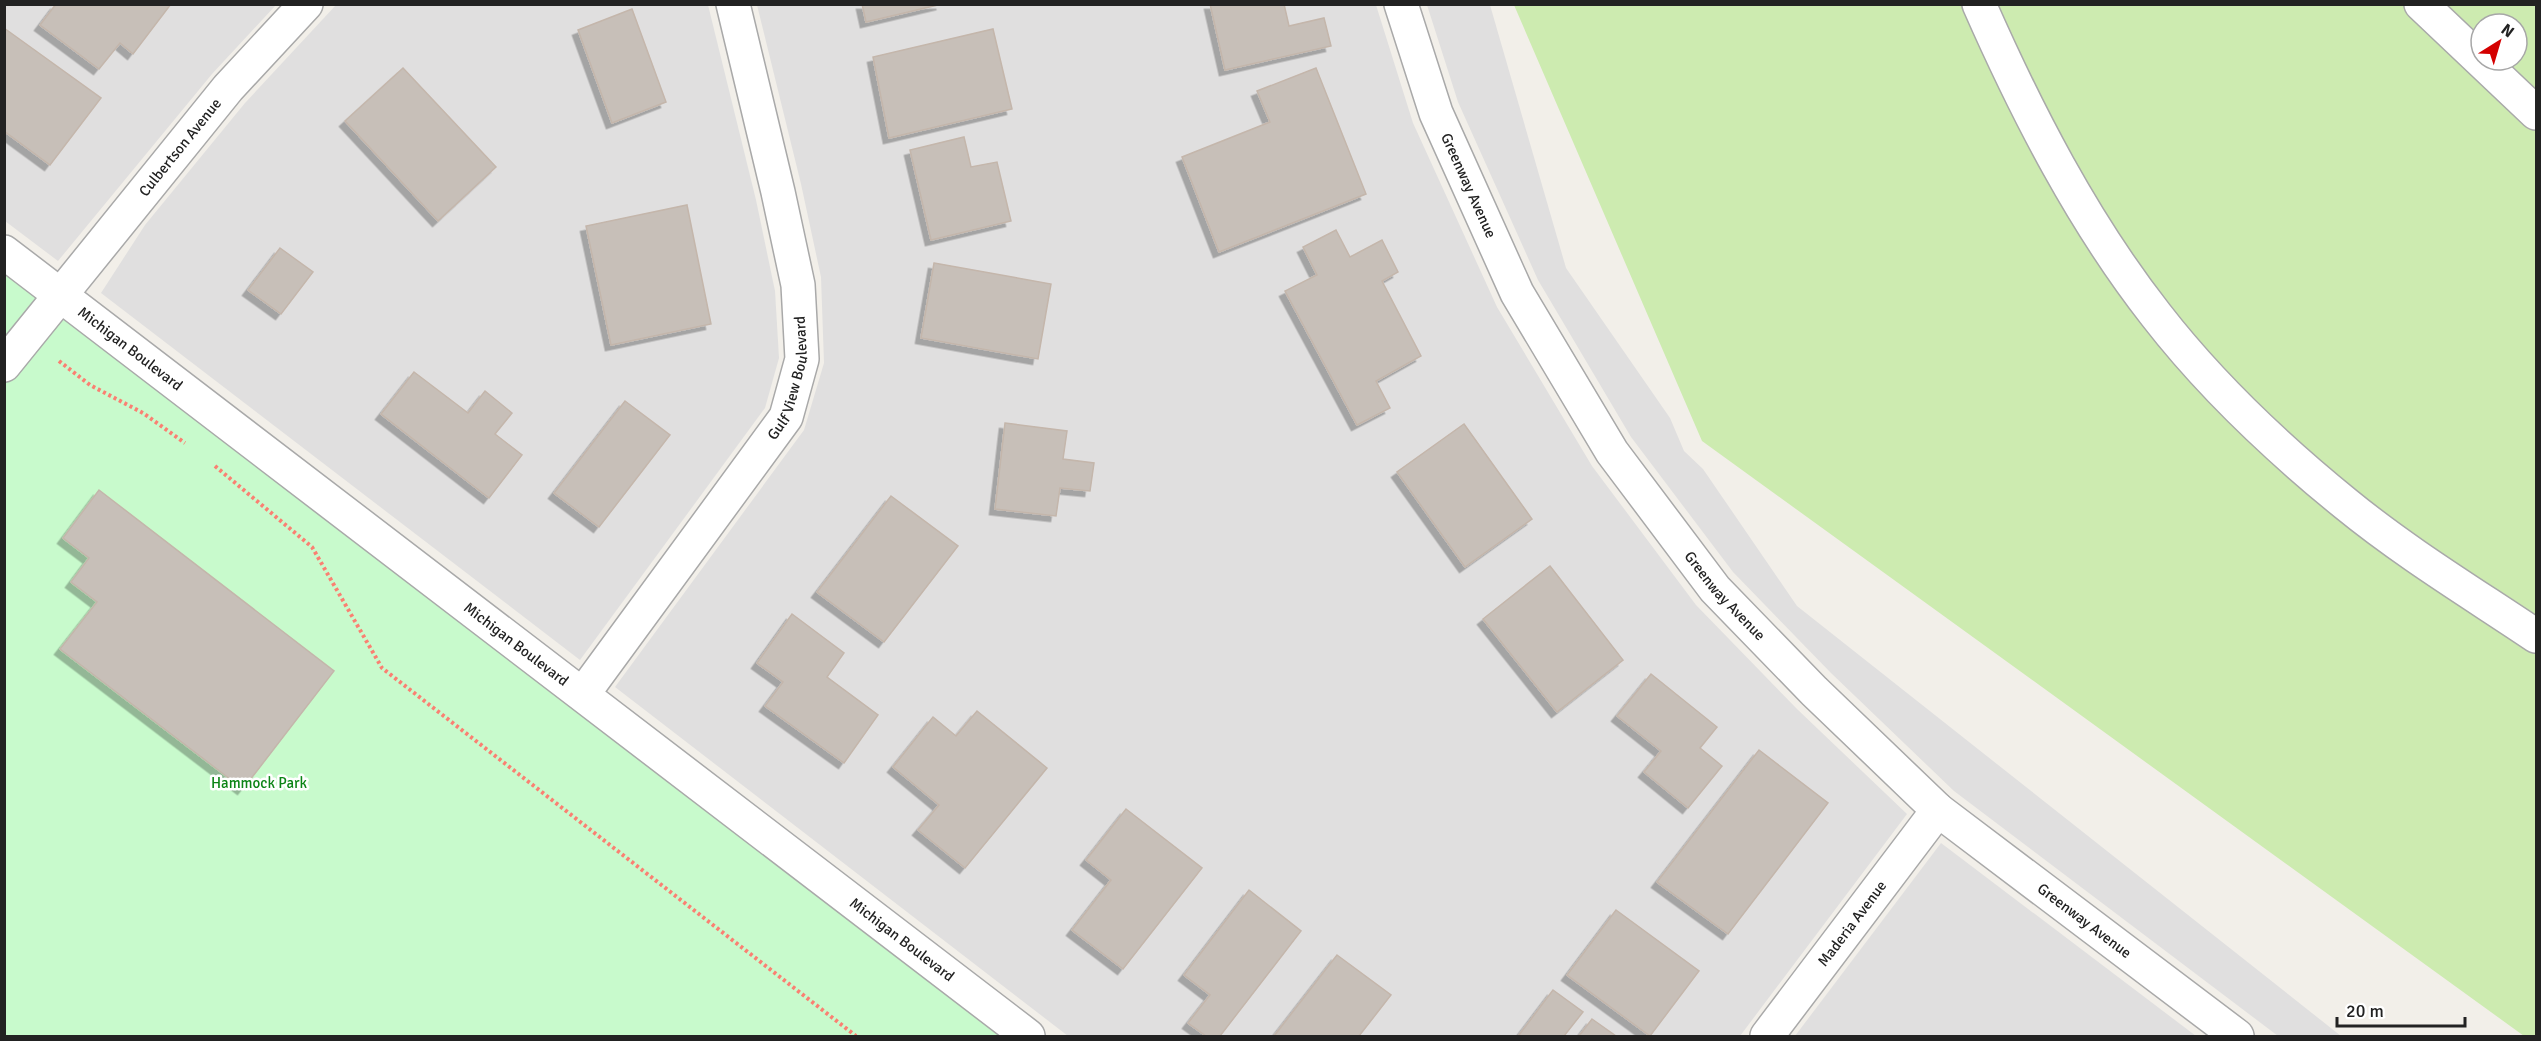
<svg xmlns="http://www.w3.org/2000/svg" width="2541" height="1041" font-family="Signika,sans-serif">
  <defs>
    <filter id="shadow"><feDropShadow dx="-5.5" dy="5.5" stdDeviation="0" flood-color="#0004"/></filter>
  </defs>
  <rect width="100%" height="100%" fill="#f2efe9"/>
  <!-- residential -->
  <g fill="#e0dfdf">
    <polygon points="4,5 276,5 212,74 58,261 5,221"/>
    <polygon points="336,5 708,5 756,200 775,291 779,358 765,408 580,660 101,293 145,225 245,103"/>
    <polygon points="757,5 1376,5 1413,123 1497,307 1592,466 1696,605 1797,709 1907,814 1740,1036 1068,1036 615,687 804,430 824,363 821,277 801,184"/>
    <polygon points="1427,5 1490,5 1566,268 1670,418 1684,451 1703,469 1797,606 2341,1036 2278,1036 1954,791 1831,673 1733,572 1631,437 1538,280 1458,102"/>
    <polygon points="1941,843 2196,1036 1795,1036"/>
  </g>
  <!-- grass -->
  <path fill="#cdebb0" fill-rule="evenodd" d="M1514 5H2536V1036H2524L1702 441ZM2481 24H2517V60H2481Z"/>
  <!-- park -->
  <polygon fill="#c8facc" points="5,271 1008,1036 5,1036"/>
  <!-- building -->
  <g fill="#c7bfb8" stroke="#c4b6ab" stroke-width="1.5" filter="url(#shadow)">
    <polygon points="56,4 171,4 133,54 120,43 99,69 40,25"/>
    <polygon points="862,4 942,4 866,22"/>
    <polygon points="1210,4 1284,4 1289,26 1324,18 1331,46 1225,70"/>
    <polygon points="632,9 666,102 612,123 578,30"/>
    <polygon points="4,28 101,98 50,165 4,131"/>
    <polygon points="993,29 1012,109 889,138 873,57"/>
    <polygon points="403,68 496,167 438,221 345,121"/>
    <polygon points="1316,68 1366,194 1219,252 1182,157 1270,122 1257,91"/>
    <polygon points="964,137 971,167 997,162 1011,221 931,240 910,150"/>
    <polygon points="687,205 711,324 611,345 586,226"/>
    <polygon points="1336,230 1350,257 1382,240 1398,272 1382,281 1421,356 1376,381 1390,408 1357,425 1285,291 1317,275 1303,247"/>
    <polygon points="280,248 313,272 281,314 248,290"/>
    <polygon points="934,263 1051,284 1038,359 921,338"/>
    <polygon points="414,372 468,413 485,391 512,413 495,434 522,455 489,498 381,414"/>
    <polygon points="625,401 670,435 599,527 554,493"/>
    <polygon points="1005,423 1067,431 1063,459 1094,463 1090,491 1060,488 1056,516 995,509"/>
    <polygon points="1464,424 1532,519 1465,567 1397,472"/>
    <polygon points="99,490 334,671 243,789 60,649 97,602 71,582 89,558 63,538"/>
    <polygon points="891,496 958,546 884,642 817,592"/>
    <polygon points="1550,566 1623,660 1557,712 1483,619"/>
    <polygon points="792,614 844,653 827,677 878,715 844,763 765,706 783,682 757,663"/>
    <polygon points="1651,674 1717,727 1700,748 1722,766 1688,808 1644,772 1661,751 1617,716"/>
    <polygon points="977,711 1047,768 965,868 918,830 939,805 893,767 933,717 956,736"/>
    <polygon points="1759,750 1828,803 1728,934 1657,882"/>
    <polygon points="1126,809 1202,868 1123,969 1072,930 1111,880 1086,860"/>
    <polygon points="1249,890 1301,931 1220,1036 1206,1036 1188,1023 1210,995 1184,975"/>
    <polygon points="1616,910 1699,971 1650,1036 1567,975"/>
    <polygon points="1337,955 1391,995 1359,1036 1274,1036"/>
    <polygon points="1553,990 1583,1012 1564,1036 1521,1036 1519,1035"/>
    <polygon points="1592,1019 1616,1036 1579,1036"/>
  </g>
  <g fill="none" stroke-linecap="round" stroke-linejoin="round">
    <!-- minor casing -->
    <g stroke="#a9a9a9" stroke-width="36">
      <g id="minor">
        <path id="s1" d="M1401 4 1436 113 1517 293 1612 452 1715 589 1814 691 1938 810 2237 1036"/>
        <path d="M1979 4C2027 113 2083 222 2156 315 2211 386 2277 448 2346 504 2406 553 2472 593 2536 636"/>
        <polyline points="2421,4 2536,113"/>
        <path id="s2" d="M4 252 1028 1036"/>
        <path id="s3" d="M4 365 228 88 306 4"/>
        <path id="s4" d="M583 694 786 417 802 359 798 285 778 192 733 4"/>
        <path id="s5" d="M1767 1036 1938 810"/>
      </g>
    </g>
    <!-- path -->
    <g stroke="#fa8072" stroke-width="4" stroke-dasharray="3 3" stroke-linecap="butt">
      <polyline points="59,361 90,385 143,413 185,443"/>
      <polyline points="215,466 312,547 382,668 856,1036"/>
    </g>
    <!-- minor -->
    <use href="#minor" stroke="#fff" stroke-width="33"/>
  </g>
  <g text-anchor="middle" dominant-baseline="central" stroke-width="5" stroke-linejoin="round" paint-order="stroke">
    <!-- street labels -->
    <g font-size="15" fill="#222" stroke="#fff">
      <text stroke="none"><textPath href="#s3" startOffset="280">Culbertson Avenue</textPath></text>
      <text stroke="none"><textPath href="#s1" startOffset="194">Greenway Avenue</textPath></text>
      <text stroke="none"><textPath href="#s2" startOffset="159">Michigan Boulevard</textPath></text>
      <text stroke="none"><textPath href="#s4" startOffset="382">Gulf View Boulevard</textPath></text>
      <text stroke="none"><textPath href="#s1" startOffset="680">Greenway Avenue</textPath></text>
      <text stroke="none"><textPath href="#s2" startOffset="645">Michigan Boulevard</textPath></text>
      <text stroke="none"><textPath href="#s1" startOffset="1166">Greenway Avenue</textPath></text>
      <text stroke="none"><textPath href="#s5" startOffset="141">Maderia Avenue</textPath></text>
      <text stroke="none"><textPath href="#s2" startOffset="1131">Michigan Boulevard</textPath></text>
    </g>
    <!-- park labels -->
    <g font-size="15" fill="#0c8416" stroke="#fff">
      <text x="259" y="783">Hammock Park</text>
    </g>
  </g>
  <!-- border -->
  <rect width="2541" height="1041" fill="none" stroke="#222222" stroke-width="12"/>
  <!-- north arrow -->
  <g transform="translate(2499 42) rotate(37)"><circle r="28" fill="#ffffff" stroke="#a7a7a7" stroke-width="1.5"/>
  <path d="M0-4.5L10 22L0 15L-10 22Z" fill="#d40000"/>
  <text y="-9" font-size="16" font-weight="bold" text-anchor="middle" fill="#222222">N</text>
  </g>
  <!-- scale -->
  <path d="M2337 1017v9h128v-9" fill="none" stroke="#222222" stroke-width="3"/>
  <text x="2346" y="1017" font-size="18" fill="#222222" stroke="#ffffff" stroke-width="4.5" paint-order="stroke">20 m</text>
</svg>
